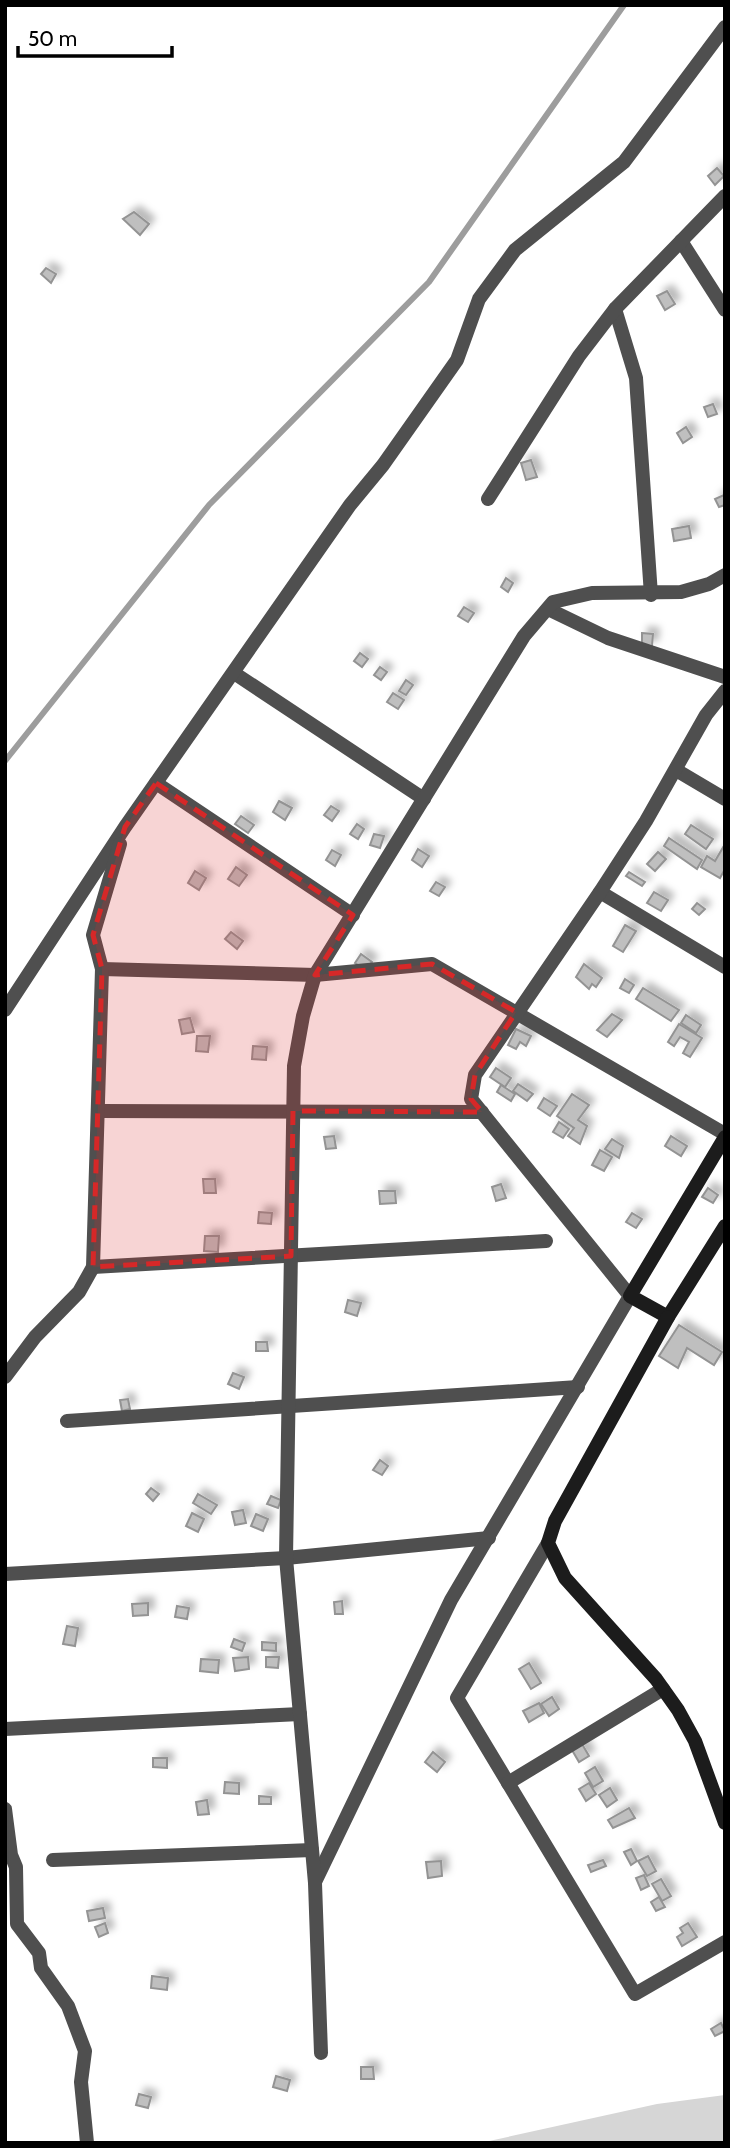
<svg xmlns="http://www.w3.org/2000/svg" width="730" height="2148" font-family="Cabin,sans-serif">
  <defs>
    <filter id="shadow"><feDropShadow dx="6" dy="-6" stdDeviation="3.5" flood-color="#0004"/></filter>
  </defs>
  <rect width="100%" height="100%" fill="#fff"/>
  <!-- green -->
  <polygon fill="#d6d6d6" points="725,2095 725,2143 480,2143 657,2104"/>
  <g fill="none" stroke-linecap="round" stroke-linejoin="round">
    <!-- stream -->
    <polyline stroke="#9d9d9d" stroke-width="6" points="5,761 209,505 429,282 624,5"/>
  </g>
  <!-- building -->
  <g fill="#bfbfbf" stroke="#939393" stroke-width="2" filter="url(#shadow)">
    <polygon points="717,168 724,176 715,185 708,176"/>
    <polygon points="134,212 149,224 140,235 123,219"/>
    <polygon points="46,268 56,274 51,283 41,274"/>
    <polygon points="667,291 675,304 665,310 657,296"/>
    <polygon points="713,404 717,414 708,417 704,407"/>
    <polygon points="686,427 692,437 683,443 677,433"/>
    <polygon points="531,460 537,477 526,480 521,463"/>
    <polygon points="724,495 725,505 719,507 715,499"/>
    <polygon points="689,526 691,538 674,541 672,529"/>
    <polygon points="506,578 513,583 508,592 501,587"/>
    <polygon points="464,607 474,613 468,622 458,616"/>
    <polygon points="642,633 653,634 652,646 642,646"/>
    <polygon points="360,653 368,659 362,667 354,661"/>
    <polygon points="380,667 387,672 381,680 374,675"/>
    <polygon points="406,680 413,685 406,695 399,691"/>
    <polygon points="393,693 404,700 398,709 387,702"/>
    <polygon points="279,801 292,808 285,820 273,812"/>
    <polygon points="331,806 339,811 332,821 324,815"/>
    <polygon points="241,816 254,825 248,833 235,824"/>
    <polygon points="357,824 364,829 358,839 350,834"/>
    <polygon points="691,825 713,839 706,849 685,834"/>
    <polygon points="374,834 384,836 380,848 370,845"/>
    <polygon points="669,838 702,860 697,869 664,846"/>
    <polygon points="725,844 725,869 720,878 701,867 707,856 715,861"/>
    <polygon points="418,849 429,856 422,867 412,860"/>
    <polygon points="332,850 341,855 335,866 326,860"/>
    <polygon points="658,852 666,859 655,871 647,864"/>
    <polygon points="236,867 247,875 239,886 228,879"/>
    <polygon points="195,871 206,878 199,890 188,883"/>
    <polygon points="629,872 645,882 642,886 626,876"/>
    <polygon points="436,882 445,887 439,896 430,891"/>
    <polygon points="654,892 668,900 661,911 647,903"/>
    <polygon points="697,903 705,909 699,915 692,909"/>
    <polygon points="625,925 636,931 623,952 613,946"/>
    <polygon points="231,932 243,941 237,949 225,939"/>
    <polygon points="361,954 372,962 365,970 355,963"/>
    <polygon points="584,964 602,978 596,987 592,984 589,989 576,977"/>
    <polygon points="625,979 634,985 629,993 620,988"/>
    <polygon points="643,988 679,1010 671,1021 636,999"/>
    <polygon points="612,1014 622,1020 607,1037 597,1030"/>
    <polygon points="686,1015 701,1025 696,1033 681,1023"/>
    <polygon points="190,1018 194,1032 182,1034 179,1020"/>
    <polygon points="679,1024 702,1038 690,1057 683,1053 689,1042 680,1037 674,1046 668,1042"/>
    <polygon points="516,1029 531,1036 526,1046 520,1042 516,1049 508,1045"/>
    <polygon points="197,1036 210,1036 208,1052 196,1051"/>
    <polygon points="253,1046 267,1047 266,1060 252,1059"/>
    <polygon points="496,1068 511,1078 505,1087 490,1077"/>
    <polygon points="518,1084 533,1094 527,1101 513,1091"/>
    <polygon points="501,1085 515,1094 511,1101 497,1092"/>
    <polygon points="572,1094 589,1105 578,1120 587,1126 580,1144 568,1136 574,1128 557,1116"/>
    <polygon points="544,1098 557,1106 550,1116 538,1108"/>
    <polygon points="559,1122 569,1129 563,1138 553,1132"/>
    <polygon points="334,1136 336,1148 326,1149 324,1137"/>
    <polygon points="671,1136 687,1146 681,1156 665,1146"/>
    <polygon points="612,1139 623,1146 619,1158 605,1149"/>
    <polygon points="600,1150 612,1157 604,1171 592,1165"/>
    <polygon points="203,1179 215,1179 216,1193 204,1193"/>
    <polygon points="501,1184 506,1198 496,1201 492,1187"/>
    <polygon points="708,1188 718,1195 713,1203 702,1197"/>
    <polygon points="379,1191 395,1191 396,1203 380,1204"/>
    <polygon points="259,1212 272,1213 271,1224 258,1223"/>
    <polygon points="632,1213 642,1219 636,1228 626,1222"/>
    <polygon points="205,1236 219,1236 218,1252 204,1251"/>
    <polygon points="348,1300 361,1303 357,1316 345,1312"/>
    <polygon points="679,1325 722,1352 714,1365 687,1348 678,1368 659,1356"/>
    <polygon points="256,1342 267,1342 268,1351 256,1351"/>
    <polygon points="233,1373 244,1377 239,1389 228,1384"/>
    <polygon points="128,1399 130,1409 122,1411 120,1400"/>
    <polygon points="380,1460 388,1466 382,1475 373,1470"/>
    <polygon points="151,1488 159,1494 153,1501 146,1494"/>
    <polygon points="198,1494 217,1505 211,1514 193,1503"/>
    <polygon points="271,1496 281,1500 278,1508 267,1504"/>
    <polygon points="243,1510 246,1523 235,1525 232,1512"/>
    <polygon points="192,1513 204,1519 198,1532 186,1526"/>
    <polygon points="256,1514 268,1519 263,1531 251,1526"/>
    <polygon points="342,1601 343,1614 335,1614 334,1602"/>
    <polygon points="148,1603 148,1615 133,1616 132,1604"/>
    <polygon points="177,1606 189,1608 187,1619 175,1617"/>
    <polygon points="67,1626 78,1628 75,1646 63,1644"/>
    <polygon points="234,1639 245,1643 242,1651 231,1647"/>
    <polygon points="262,1642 276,1643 276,1651 262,1650"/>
    <polygon points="248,1657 249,1669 235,1671 233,1658"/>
    <polygon points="266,1657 279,1657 278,1668 266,1667"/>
    <polygon points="201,1659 219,1660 218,1673 200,1671"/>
    <polygon points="529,1663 541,1683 531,1689 519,1669"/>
    <polygon points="552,1697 559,1709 549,1716 541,1704"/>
    <polygon points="539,1703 544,1713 529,1722 523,1711"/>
    <polygon points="582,1744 589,1756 579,1762 572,1750"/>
    <polygon points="433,1752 445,1762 437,1772 425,1762"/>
    <polygon points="153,1758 167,1758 167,1768 153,1767"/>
    <polygon points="595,1767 603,1781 593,1787 585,1773"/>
    <polygon points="225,1782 239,1783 239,1794 224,1793"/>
    <polygon points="589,1783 596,1794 586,1801 579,1789"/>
    <polygon points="610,1788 617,1800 607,1807 599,1795"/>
    <polygon points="259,1796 271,1797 271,1804 259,1804"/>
    <polygon points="207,1800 209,1814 198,1815 196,1802"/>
    <polygon points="629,1808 635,1818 613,1828 608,1820"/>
    <polygon points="631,1849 637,1861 631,1865 624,1852"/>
    <polygon points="648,1856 656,1871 647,1876 638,1861"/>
    <polygon points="603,1860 606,1866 591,1872 588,1865"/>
    <polygon points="441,1861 442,1876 428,1878 426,1862"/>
    <polygon points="644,1875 649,1886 641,1890 636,1878"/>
    <polygon points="661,1879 671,1896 662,1901 652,1884"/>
    <polygon points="659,1897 665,1907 656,1911 651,1902"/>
    <polygon points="103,1908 105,1918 89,1921 87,1911"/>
    <polygon points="105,1923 108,1933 99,1937 95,1927"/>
    <polygon points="688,1923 697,1937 682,1946 677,1937 683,1933 680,1928"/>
    <polygon points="152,1976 168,1978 167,1990 151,1988"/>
    <polygon points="721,2023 725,2031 715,2036 711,2029"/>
    <polygon points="361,2067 373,2067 374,2079 361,2079"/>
    <polygon points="276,2076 290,2080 287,2091 273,2087"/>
    <polygon points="139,2094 151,2097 148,2108 136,2105"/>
  </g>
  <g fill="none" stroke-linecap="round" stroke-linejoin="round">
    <!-- street -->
    <g stroke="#4f4f4f" stroke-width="14">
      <polyline points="681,241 725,310"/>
      <polyline points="615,309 636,378 651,595"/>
      <polyline points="488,499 579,356 615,309 725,196"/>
      <polyline points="548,609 608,638 725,677"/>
      <polyline points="234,673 424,799"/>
      <polyline points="676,770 725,799"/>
      <polyline points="156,783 353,915"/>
      <polyline points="600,892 725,967"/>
      <polyline points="102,969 315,975 432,964 725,1134"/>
      <polyline points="5,1010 125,827 350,505 383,465 457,360 479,299 515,250 624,162 725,27"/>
      <polyline points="99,1111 482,1112"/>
      <polyline points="93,1267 546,1241"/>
      <polyline points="5,1377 35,1337 79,1292 93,1267 102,969 93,935 120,844"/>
      <polyline points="67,1421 578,1387"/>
      <polyline points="548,1543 457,1698 635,1994 725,1942"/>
      <polyline points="5,1574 286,1558 489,1538"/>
      <polyline points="5,1729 300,1714"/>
      <polyline points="508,1783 663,1689"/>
      <polyline points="5,1809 11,1855 16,1867 17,1924 39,1953 41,1968 68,2006 85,2051 81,2082 87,2143"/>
      <polyline points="53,1860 312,1850"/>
      <polyline points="315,1882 451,1600 630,1296 471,1099 475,1075 600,892 646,821 706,715 725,691"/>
      <polyline points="321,2053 315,1883 286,1558 294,1066 303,1016 315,975 524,636 553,602 592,593 681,592 709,584 725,575"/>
    </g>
    <!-- secondary -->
    <g stroke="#1c1c1c" stroke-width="14">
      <polyline points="725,1137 630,1296 668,1317 725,1226"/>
      <polyline points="668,1317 555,1521 548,1543 565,1578 656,1679 678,1710 695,1741 725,1823"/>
    </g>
  </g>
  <!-- marked area -->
  <path fill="#d62828" fill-opacity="0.2" stroke="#d62828" stroke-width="5" stroke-dasharray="14 9" stroke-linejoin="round" d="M156 783 353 915 315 975 432 964 516 1012 475 1075 471 1099 482 1112 293 1111 291 1256 93 1267 102 969 93 935 125 827Z"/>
  <!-- border -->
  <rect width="730" height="2148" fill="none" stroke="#000000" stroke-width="14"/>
  <!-- scale -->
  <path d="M18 46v10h154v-10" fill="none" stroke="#000000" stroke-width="3.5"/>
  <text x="28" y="46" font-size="21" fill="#000000" stroke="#ffffff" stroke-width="5" paint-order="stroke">50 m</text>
</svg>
